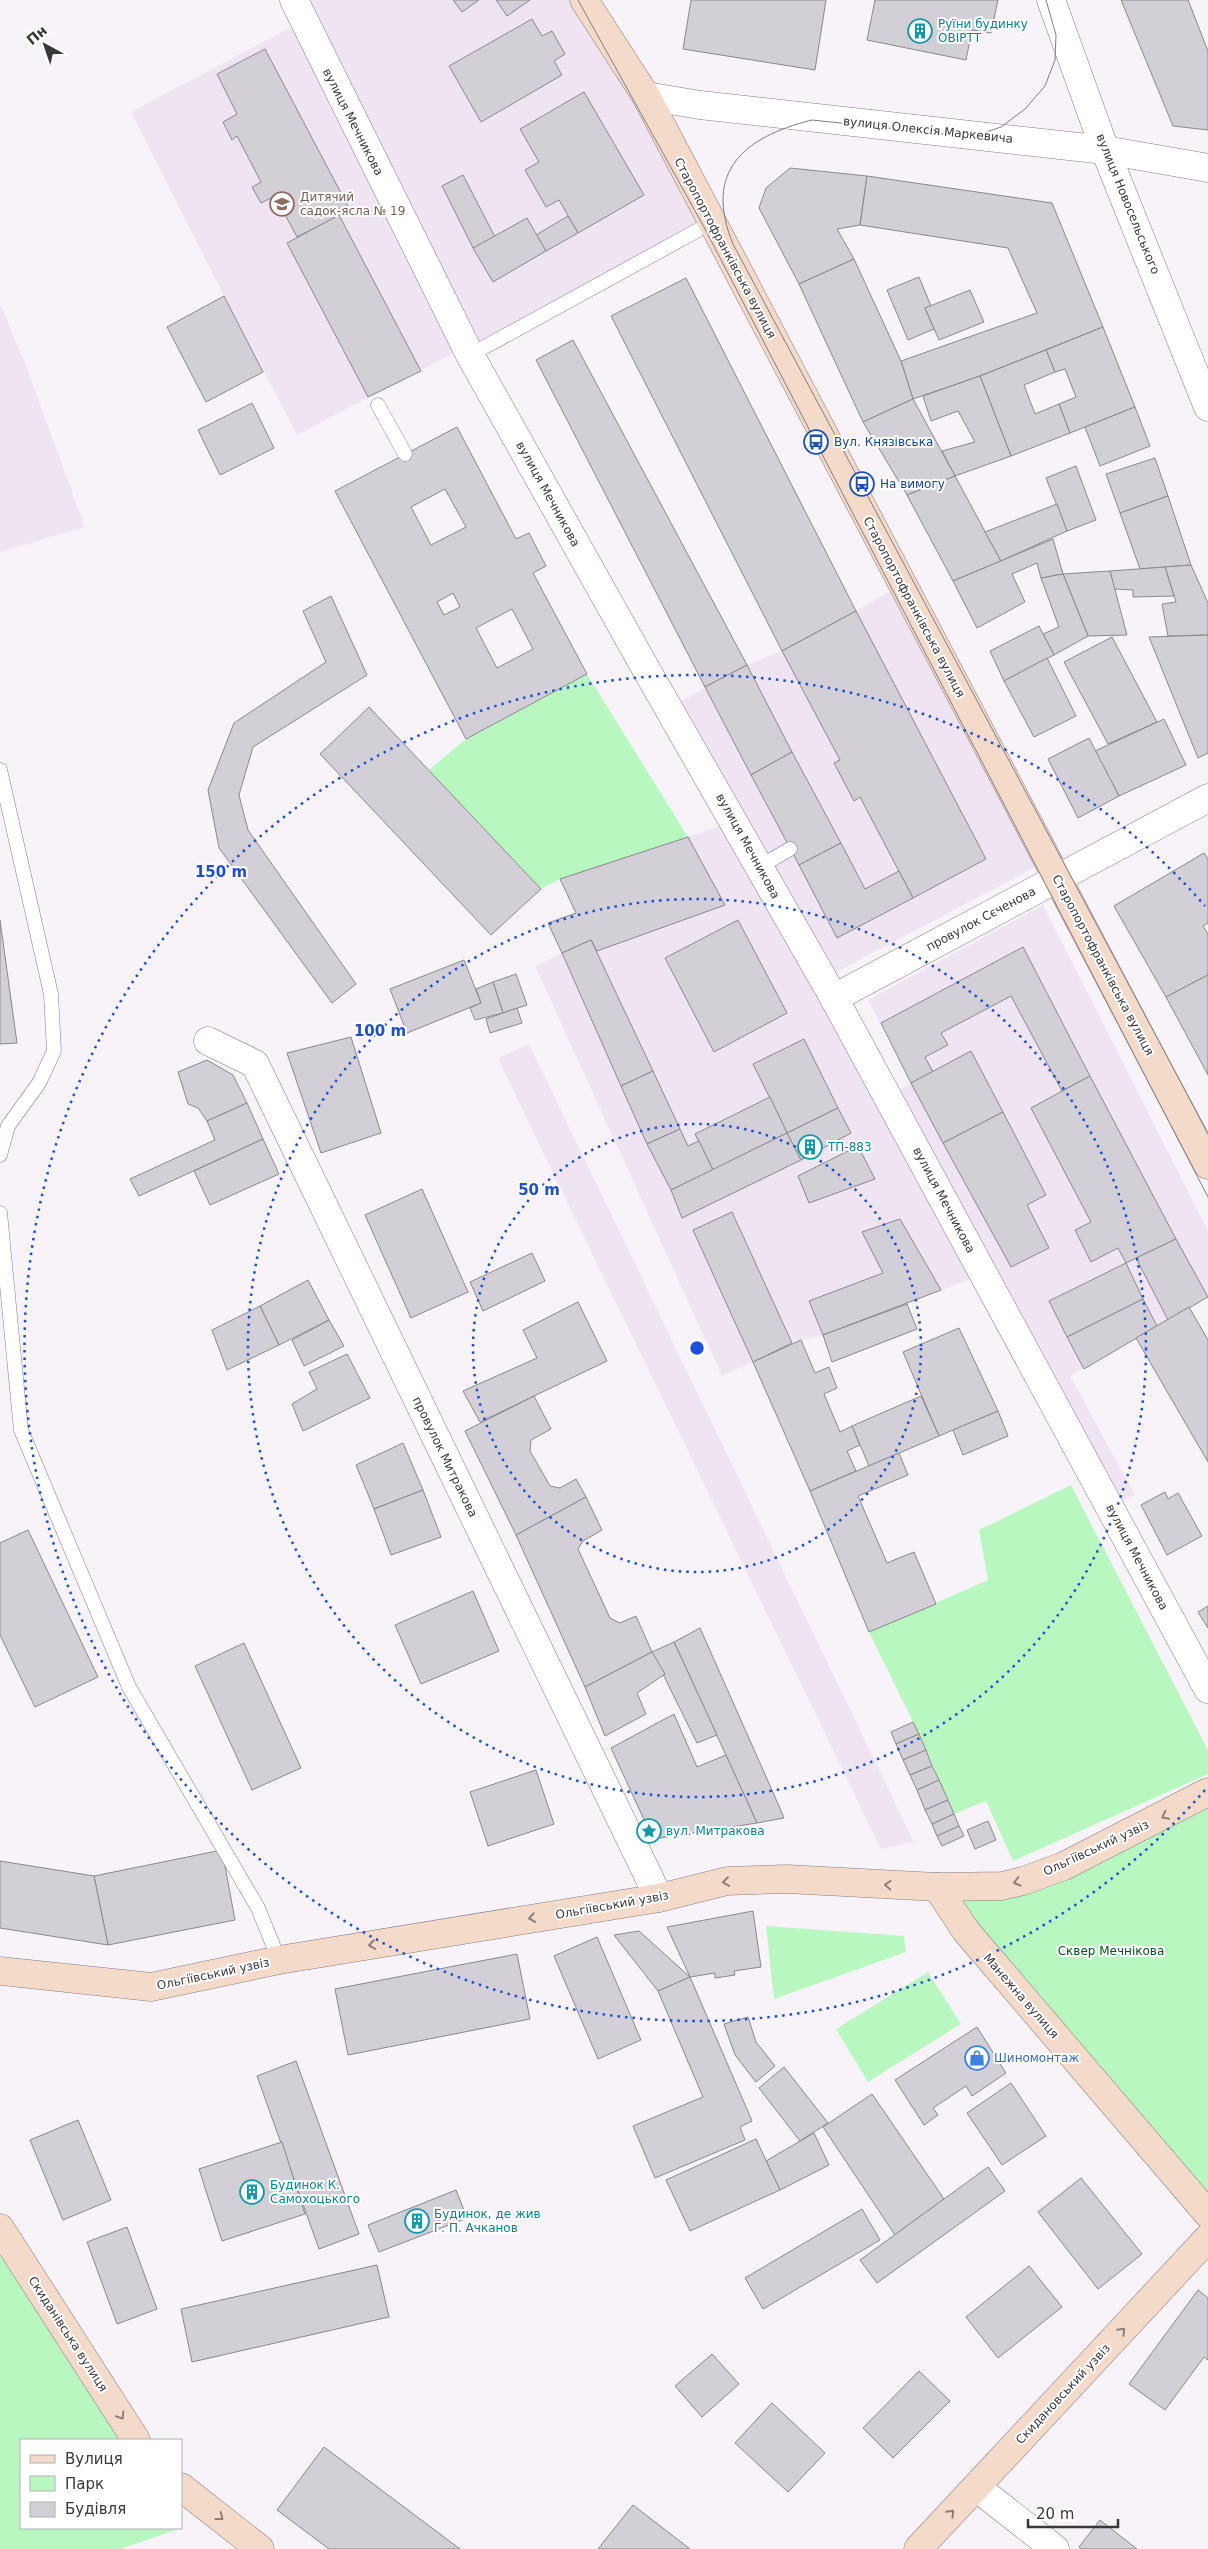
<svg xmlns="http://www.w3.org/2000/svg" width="1208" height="2549" font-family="'DejaVu Sans',sans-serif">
  <rect width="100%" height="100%" fill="#f8f3f9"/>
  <!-- built -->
  <g fill="#efe5f2">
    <polygon points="298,0 583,0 710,222 472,352"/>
    <polygon points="297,24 460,350 297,435 224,296 131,112"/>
    <polygon points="0,304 26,366 85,527 0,552"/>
    <polygon points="898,587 1047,861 829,976 674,705 747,665 782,651"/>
    <polygon points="721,826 979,1276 823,1335 792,1343 722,1376 535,966 562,953 548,923 576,913 560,879"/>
    <polygon points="1043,905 1208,1231 1208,1297 1070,1376 1135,1495 1119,1503 896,1092 911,1083 868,1000"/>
    <polygon points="529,1044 914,1842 881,1849 536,1138 498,1058"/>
  </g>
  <!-- green -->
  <g fill="#b9f7c0">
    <polygon points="587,674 688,837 560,879 541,889 429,770 466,739"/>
    <polygon points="1071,1485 1208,1750 1208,1774 1013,1861 986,1801 954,1814 919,1734 869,1632 988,1580 979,1530"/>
    <polygon points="1208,1792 1208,2214 937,1887 980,1888"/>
    <polygon points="766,1926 904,1936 906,1952 774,1999"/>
    <polygon points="928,1972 961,2024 868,2082 836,2029"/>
    <polygon points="0,2250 124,2440 21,2440 21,2528 182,2528 120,2549 0,2549"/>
  </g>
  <!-- building -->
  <g fill="#d2cfd6" stroke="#8a878d" fill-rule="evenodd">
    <polygon points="453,0 479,0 462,12"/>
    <polygon points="496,0 530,0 507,16"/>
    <polygon points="691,0 826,0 815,70 683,49"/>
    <polygon points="875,0 998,0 991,33 972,30 966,60 867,40"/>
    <polygon points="1121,0 1188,0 1208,51 1208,130 1173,126"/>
    <polygon points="532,19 542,36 552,31 565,54 554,61 562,75 481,122 449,66"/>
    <polygon points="265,49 350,210 297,237 275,196 261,203 252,187 261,182 237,136 232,140 223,122 237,114 217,74"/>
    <polygon points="584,92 644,195 578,233 559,200 546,207 525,170 539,162 520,129"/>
    <polygon points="790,168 867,176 860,225 837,229 854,259 799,284 759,208 766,188"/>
    <polygon points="463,175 495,237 473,248 442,186"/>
    <polygon points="867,176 1052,203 1103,327 980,376 913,399 901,361 1037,313 1008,248 860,225"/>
    <polygon points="339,215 421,371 368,397 287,243"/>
    <polygon points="568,216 578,233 546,251 536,235"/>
    <polygon points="527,218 546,251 493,282 473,248"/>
    <polygon points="854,259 901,361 913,399 863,422 799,284"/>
    <polygon points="919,277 931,306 925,308 934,329 908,340 887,290"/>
    <polygon points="686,278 856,611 782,651 611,316"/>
    <polygon points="970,290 984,322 939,340 925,308"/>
    <polygon points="224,296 263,372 206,402 167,327"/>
    <polygon points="1103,327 1135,407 1070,433 1059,404 1076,397 1065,369 1055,372 1046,350"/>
    <polygon points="573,340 747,665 705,687 536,360"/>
    <polygon points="1046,350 1055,372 1024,385 1035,414 1059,404 1070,433 1011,456 980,376"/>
    <polygon points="980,376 1011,456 955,476 942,451 975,442 958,411 931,421 923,396"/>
    <polygon points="913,399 955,476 907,495 863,422"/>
    <polygon points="252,403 274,448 220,475 198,430"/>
    <polygon points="1135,407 1150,446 1100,466 1085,427"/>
    <path d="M457 427 516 539 529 533 546 566 533 573 587 674 466 739 335 491ZM445 489 466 527 431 545 411 507ZM453 593 460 607 444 615 437 602ZM512 609 533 649 497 668 476 628Z"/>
    <polygon points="1155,458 1168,496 1120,513 1106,474"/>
    <polygon points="1076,466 1096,520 1067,531 1046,478"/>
    <polygon points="955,476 1001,561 953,581 907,495"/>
    <polygon points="1168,496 1191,565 1140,569 1120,513"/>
    <polygon points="1057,504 1067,531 1001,561 985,532"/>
    <polygon points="1053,539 1063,574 1041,578 1037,563 1012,574 1025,602 977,628 953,581"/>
    <polygon points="1191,565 1208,603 1208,635 1168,636 1162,604 1176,602 1165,567"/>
    <polygon points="1165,567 1174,596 1133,597 1133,590 1114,589 1110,571"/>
    <polygon points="1110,571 1127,635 1088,636 1063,574"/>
    <polygon points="1063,574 1088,636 1054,655 1043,634 1059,627 1041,578"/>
    <polygon points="331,596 367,675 253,747 239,795 248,830 356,984 332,1003 219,848 208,790 234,723 326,662 303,611"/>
    <polygon points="856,611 986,859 913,898 860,797 854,801 834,763 840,760 782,651"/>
    <polygon points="1039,626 1054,655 1004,681 990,651"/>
    <polygon points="1208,635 1208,753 1198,758 1149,637"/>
    <polygon points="1112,637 1157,722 1108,744 1064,662"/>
    <polygon points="1047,658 1076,716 1034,737 1004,681"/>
    <polygon points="747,665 792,752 751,775 705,687"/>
    <polygon points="369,707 541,889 491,935 320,754"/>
    <polygon points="1164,719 1186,765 1119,796 1095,751"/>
    <polygon points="1089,738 1119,796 1078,818 1048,759"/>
    <polygon points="792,752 841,843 799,865 751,775"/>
    <polygon points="688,837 725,905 597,951 591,940 562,953 548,923 576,913 560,879"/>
    <polygon points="841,843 865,889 899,871 913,898 837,938 799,865"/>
    <polygon points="1204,853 1208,859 1208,923 1203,926 1208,934 1208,975 1166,997 1114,906"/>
    <polygon points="0,920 17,1043 0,1044"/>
    <polygon points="738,920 787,1013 714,1052 665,958"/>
    <polygon points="591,940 653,1071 621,1086 562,953"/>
    <polygon points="1023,947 1090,1076 1062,1091 1011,996 941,1033 948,1045 925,1057 933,1072 911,1083 881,1023"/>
    <polygon points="464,960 481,1003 407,1033 390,989"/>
    <polygon points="516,974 527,1005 503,1013 493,982"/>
    <polygon points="1208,975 1208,1075 1166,997"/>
    <polygon points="493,982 503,1013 475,1020 470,1008 481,1003 476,989"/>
    <polygon points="517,1008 522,1023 490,1033 486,1019"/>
    <polygon points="351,1037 381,1133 321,1153 287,1053"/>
    <polygon points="804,1039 838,1108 787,1133 753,1064"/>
    <polygon points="971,1051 1003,1112 943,1143 911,1083"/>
    <polygon points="207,1060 233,1075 247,1103 207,1121 198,1108 188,1104 178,1072"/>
    <polygon points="653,1071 680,1129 647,1144 621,1086"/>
    <polygon points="1090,1076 1176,1239 1126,1263 1118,1248 1091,1262 1075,1230 1091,1222 1031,1108"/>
    <polygon points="770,1097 787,1133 713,1170 695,1134"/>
    <polygon points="247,1103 263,1139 139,1196 130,1179 215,1140 207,1121"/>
    <polygon points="838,1108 851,1133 801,1160 787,1133"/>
    <polygon points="1003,1112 1046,1195 1027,1205 1049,1248 1011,1267 943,1143"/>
    <polygon points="680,1129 688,1146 699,1141 713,1170 671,1190 647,1144"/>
    <polygon points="787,1133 801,1160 682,1218 671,1190"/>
    <polygon points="263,1139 279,1174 210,1205 194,1171"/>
    <polygon points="858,1146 875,1179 809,1203 798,1176"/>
    <polygon points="422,1189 468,1292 411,1318 365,1215"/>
    <polygon points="732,1212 792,1343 753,1362 693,1230"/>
    <polygon points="900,1219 941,1290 823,1335 809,1301 883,1273 862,1232"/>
    <polygon points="1176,1239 1208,1297 1168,1320 1136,1258"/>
    <polygon points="532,1253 545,1281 483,1311 470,1282"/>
    <polygon points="1126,1263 1143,1299 1067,1337 1049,1301"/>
    <polygon points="308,1280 329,1320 279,1345 260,1306"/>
    <polygon points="1143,1299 1157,1326 1084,1369 1067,1337"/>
    <polygon points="578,1302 607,1361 480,1422 463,1391 537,1358 523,1330"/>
    <polygon points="907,1304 917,1329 832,1362 823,1335"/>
    <polygon points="260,1306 279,1345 227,1370 212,1330"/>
    <polygon points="1189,1307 1208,1340 1208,1462 1136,1338"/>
    <polygon points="329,1320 344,1346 304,1366 292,1340"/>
    <polygon points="959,1328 998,1411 939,1436 903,1352"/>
    <polygon points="801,1340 815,1373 829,1367 837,1388 824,1394 840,1432 852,1426 860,1445 847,1451 856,1471 810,1491 753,1362"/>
    <polygon points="347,1354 370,1398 303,1431 292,1404 317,1389 309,1372"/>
    <polygon points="534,1396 551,1429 531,1440 530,1451 550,1486 560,1488 576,1479 586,1497 516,1535 465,1431"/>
    <polygon points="921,1396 939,1436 869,1466 852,1426"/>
    <polygon points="998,1411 1008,1436 963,1455 953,1430"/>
    <polygon points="403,1443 423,1490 374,1509 356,1465"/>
    <polygon points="899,1453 908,1475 858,1496 887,1563 914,1552 936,1604 869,1632 810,1491"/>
    <polygon points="423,1490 441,1537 391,1555 374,1509"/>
    <polygon points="1165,1492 1168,1499 1178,1493 1202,1536 1167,1555 1141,1505"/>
    <polygon points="586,1497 602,1530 583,1541 578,1549 610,1618 620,1623 636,1616 652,1652 585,1687 516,1535"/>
    <polygon points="28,1530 98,1677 35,1707 0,1635 0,1543"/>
    <polygon points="473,1591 499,1651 421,1684 395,1625"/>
    <polygon points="1208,1606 1208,1628 1198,1612"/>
    <polygon points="700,1628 779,1806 784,1818 757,1823 674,1642"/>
    <polygon points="674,1642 717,1735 697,1743 652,1652"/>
    <polygon points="244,1643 301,1768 252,1790 195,1666"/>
    <polygon points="652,1652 665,1674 637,1693 646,1714 605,1736 585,1687"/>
    <polygon points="674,1714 697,1767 726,1755 757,1823 653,1839 611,1748"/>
    <polygon points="913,1722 919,1734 896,1744 891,1732"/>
    <polygon points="919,1734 926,1750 903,1760 896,1744"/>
    <polygon points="926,1750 932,1766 910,1775 903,1760"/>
    <polygon points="932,1766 939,1780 917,1790 910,1775"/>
    <polygon points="536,1770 554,1824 488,1846 470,1792"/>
    <polygon points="939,1780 948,1800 925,1810 917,1790"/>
    <polygon points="948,1800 954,1814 932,1824 925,1810"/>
    <polygon points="954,1814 959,1826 937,1836 932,1824"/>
    <polygon points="988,1821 996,1840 975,1849 967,1830"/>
    <polygon points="959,1826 964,1836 942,1846 937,1836"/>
    <polygon points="222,1850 235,1920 108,1945 94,1876"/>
    <polygon points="0,1861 94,1876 108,1945 0,1928"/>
    <polygon points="753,1911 761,1967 734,1971 735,1975 715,1978 715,1973 690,1977 667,1927"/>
    <polygon points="639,1931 690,1977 658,1991 614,1935"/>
    <polygon points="597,1937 641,2040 598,2059 554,1956"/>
    <polygon points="517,1954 530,2019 348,2055 335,1989"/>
    <polygon points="690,1977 752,2121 740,2127 745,2140 655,2178 633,2126 703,2097 658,1991"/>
    <polygon points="748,2017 756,2042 775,2066 756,2082 735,2055 724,2024"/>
    <polygon points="977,2027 1006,2073 972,2096 966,2086 933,2108 938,2115 924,2125 895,2080"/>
    <polygon points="296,2061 359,2234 319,2249 257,2076"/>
    <polygon points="784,2067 828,2123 800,2141 759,2088"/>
    <polygon points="1011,2083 1046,2136 1002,2165 967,2113"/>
    <polygon points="872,2094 944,2199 895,2235 823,2127"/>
    <polygon points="78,2120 111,2200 63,2220 30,2140"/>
    <polygon points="814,2133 829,2165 780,2190 766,2161"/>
    <polygon points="756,2139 780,2190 690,2231 666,2180"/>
    <polygon points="282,2142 305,2214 222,2241 199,2169"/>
    <polygon points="988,2167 1005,2191 877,2283 860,2260"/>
    <polygon points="1081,2178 1142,2254 1098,2289 1038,2212"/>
    <polygon points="456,2190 467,2218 379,2252 368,2225"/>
    <polygon points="862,2209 880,2240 763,2309 745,2278"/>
    <polygon points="127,2227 157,2309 117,2324 87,2242"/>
    <polygon points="377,2265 389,2317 192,2362 181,2309"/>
    <polygon points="1029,2266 1062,2307 998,2358 966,2317"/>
    <polygon points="1198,2290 1208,2298 1208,2360 1204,2357 1165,2410 1129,2384"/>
    <polygon points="712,2354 739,2384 702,2417 675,2386"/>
    <polygon points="919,2371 950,2401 893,2458 863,2428"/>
    <polygon points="772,2403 825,2453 788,2492 735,2443"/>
    <polygon points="324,2447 460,2549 329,2549 277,2510"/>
    <polygon points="633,2505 690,2549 598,2549"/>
    <polygon points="1100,2520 1137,2549 1081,2549 1079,2547"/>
  </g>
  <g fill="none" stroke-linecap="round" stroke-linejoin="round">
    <!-- lane casing -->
    <g stroke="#827e84" stroke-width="15">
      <g id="lane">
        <polyline points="470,355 711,223"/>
        <polyline points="378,405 405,454"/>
        <polyline points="0,770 51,994 54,1051 39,1083 8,1126 0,1155"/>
        <polyline points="759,867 790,849"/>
        <polyline points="0,1213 21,1430 129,1687 258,1908 279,1960"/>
      </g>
    </g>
    <!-- street casing -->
    <g stroke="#827e84" stroke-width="29">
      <g id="street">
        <polyline points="294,0 470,355 642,662 834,998 1208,1689"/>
        <polyline points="1051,0 1105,150 1208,407"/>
        <polyline points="646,96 700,105 1105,150 1208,168"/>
        <polyline points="834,998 1208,798"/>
        <polyline points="208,1041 255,1064 659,1898"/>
        <polyline points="976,2487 1055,2549"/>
      </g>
    </g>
    <!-- secondary casing -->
    <g stroke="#827e84" stroke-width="29">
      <g id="secondary">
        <polyline points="584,0 646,96 1208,1165"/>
        <polyline points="937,1887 966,1931 1208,2214"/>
        <polyline points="0,1971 151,1987 279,1960 659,1898 727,1881 787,1879 937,1887 1002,1886 1023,1881 1064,1866 1208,1792"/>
        <polyline points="0,2228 136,2440"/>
        <polyline points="181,2487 260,2549"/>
        <polyline points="918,2549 1208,2238"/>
      </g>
    </g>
    <!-- lane -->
    <use href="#lane" stroke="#fff" stroke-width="14"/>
    <!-- street -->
    <use href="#street" stroke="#fff" stroke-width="28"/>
    <!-- secondary -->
    <use href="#secondary" stroke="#f3dac9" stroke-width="28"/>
    <!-- tram -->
    <g stroke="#807e81" stroke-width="1">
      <polyline points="578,0 704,227 1208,1197"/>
      <path d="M1046 0 1056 35 1055 60 1045 86 1025 109 1001 127 972 137 812 120C744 137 703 171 733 244L1208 1133"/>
    </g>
  </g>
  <!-- one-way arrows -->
  <defs><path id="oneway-chevron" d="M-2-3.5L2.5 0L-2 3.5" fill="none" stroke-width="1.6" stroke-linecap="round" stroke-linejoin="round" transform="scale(1.25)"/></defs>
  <g stroke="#8c807a">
    <use href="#oneway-chevron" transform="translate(1165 1816) rotate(153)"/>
    <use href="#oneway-chevron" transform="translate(726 1882) rotate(172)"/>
    <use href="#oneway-chevron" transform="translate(1017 1882) rotate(166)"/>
    <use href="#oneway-chevron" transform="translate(888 1885) rotate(-177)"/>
    <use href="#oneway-chevron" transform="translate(532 1918) rotate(171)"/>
    <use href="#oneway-chevron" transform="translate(372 1945) rotate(171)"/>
    <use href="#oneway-chevron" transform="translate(1122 2331) rotate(-47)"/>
    <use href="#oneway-chevron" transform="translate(121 2416) rotate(57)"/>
    <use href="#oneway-chevron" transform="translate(951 2513) rotate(-47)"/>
    <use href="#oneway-chevron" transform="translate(220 2517) rotate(38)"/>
  </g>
  <!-- distance rings -->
  <g fill="none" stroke="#1d4ed8" stroke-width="2.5" stroke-dasharray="2.5 5">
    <circle cx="697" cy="1348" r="224"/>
    <circle cx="697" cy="1348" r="449"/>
    <path d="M1205 1790A673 673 0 1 1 1205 906"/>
  </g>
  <!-- icons -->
  <defs>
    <g id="building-ring" transform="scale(1.25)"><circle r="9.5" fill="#fff" stroke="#0f9aa8" stroke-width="1.5"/><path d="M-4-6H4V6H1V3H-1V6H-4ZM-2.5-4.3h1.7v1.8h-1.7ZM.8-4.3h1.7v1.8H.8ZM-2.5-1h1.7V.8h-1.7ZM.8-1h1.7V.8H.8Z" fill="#0f9aa8"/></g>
    <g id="school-ring" transform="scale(1.25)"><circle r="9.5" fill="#fff" stroke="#8d6e63" stroke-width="1.5"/><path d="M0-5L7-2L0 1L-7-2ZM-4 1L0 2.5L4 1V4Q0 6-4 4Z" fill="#8d6e63"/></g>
    <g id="bus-ring" transform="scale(1.25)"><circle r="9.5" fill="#fff" stroke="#1a4fb4" stroke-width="1.5"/><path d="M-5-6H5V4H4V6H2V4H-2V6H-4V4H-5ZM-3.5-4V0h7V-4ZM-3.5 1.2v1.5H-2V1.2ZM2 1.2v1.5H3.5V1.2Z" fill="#1a4fb4"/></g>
    <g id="sight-ring" transform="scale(1.25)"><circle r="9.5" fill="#fff" stroke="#0f9aa8" stroke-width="1.5"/><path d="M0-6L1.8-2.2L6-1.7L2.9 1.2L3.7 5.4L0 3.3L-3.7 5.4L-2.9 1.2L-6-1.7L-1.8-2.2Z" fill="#0f9aa8"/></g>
    <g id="shop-ring" transform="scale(1.25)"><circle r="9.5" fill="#fff" stroke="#3f7fe0" stroke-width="1.5"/><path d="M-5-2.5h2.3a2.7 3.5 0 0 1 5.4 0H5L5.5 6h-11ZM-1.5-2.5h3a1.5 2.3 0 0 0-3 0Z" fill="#3f7fe0"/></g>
  </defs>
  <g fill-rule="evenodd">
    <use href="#building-ring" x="920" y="31"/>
    <use href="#school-ring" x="282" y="204"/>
    <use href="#bus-ring" x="816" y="442"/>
    <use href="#bus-ring" x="862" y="484"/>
    <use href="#building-ring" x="810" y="1147"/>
    <use href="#sight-ring" x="649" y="1831"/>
    <use href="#shop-ring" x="977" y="2058"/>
    <use href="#building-ring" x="252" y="2192"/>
    <use href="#building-ring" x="417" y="2221"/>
  </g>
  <g text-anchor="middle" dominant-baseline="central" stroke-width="4" stroke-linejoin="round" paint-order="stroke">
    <!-- culture labels -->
    <g font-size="12" fill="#0d838f" stroke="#fff" text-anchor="start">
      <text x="938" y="24">Руїни будинку<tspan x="938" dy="14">ОВІРТТ</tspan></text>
      <text x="828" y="1147">ТП-883</text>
      <text x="666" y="1831">вул. Митракова</text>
      <text x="270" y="2185">Будинок К.<tspan x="270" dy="14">Самохоцького</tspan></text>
      <text x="434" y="2214">Будинок, де жив<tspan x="434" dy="14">Г. П. Ачканов</tspan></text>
    </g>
    <!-- street labels -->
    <g font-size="12" fill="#383739" stroke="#fff">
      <text transform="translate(353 122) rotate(63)">вулиця Мечникова</text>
      <text transform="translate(928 130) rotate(6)">вулиця Олексія Маркевича</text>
      <text transform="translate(1128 204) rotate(68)">вулиця Новосельського</text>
      <text transform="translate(725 248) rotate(62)">Старопортофранківська вулиця</text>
      <text transform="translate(548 494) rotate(61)">вулиця Мечникова</text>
      <text transform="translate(914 607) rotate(62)">Старопортофранківська вулиця</text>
      <text transform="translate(748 846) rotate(61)">вулиця Мечникова</text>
      <text transform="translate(981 919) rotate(-28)">провулок Сєченова</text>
      <text transform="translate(1103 965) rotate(62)">Старопортофранківська вулиця</text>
      <text transform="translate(944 1200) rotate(62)">вулиця Мечникова</text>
      <text transform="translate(445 1457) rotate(64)">провулок Митракова</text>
      <text transform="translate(1137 1557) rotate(62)">вулиця Мечникова</text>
      <text transform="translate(1096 1848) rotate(-25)">Ольгіївський узвіз</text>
      <text transform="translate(612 1905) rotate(-10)">Ольгіївський узвіз</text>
      <text transform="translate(213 1974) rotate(-12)">Ольгіївський узвіз</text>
      <text transform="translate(1021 1996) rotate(49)">Манежна вулиця</text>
      <text transform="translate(68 2334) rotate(57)">Скиданівська вулиця</text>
      <text transform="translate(1063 2394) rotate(-47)">Скидановський узвіз</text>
    </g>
    <!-- education labels -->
    <g font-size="12" fill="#785e54" stroke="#fff" text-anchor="start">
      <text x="300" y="197">Дитячий<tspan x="300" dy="14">садок-ясла № 19</tspan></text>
    </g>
    <!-- transit labels -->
    <g font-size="12" fill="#164399" stroke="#fff" text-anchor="start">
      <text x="834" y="442">Вул. Князівська</text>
      <text x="880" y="484">На вимогу</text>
    </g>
    <!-- park labels -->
    <g font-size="12" fill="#03531d" stroke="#fff">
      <text x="1111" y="1951">Сквер Мечнікова</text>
    </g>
    <!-- shop labels -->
    <g font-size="12" fill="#366cbe" stroke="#fff" text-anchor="start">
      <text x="994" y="2058">Шиномонтаж</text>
    </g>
  </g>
  <circle cx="697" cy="1348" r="8" fill="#1d4ed8" stroke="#fff" stroke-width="2.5"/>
  <g font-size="15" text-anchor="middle" font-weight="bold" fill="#1d4ed8" stroke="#fff" stroke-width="4" stroke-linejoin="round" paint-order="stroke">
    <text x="221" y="877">150 m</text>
    <text x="380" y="1036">100 m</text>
    <text x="539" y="1195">50 m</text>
  </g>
  <!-- legend -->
  <rect x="20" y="2439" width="162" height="90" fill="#ffffff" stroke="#afafb0"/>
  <rect x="30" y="2455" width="25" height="8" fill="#f3dac9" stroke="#afafb0"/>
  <text x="65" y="2464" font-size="15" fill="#383739">Вулиця</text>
  <rect x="30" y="2476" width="25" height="15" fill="#b9f7c0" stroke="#afafb0"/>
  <text x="65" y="2489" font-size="15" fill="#383739">Парк</text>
  <rect x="30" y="2502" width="25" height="15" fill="#d2cfd6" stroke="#afafb0"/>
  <text x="65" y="2514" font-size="15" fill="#383739">Будівля</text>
  <!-- north arrow -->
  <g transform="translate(45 45) rotate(320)" stroke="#ffffff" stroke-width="4" paint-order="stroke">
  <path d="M0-4L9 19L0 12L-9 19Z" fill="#383739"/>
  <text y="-8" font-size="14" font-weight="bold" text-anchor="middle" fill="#383739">Пн</text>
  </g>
  <!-- scale -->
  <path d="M1028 2519v8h90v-8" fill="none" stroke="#383739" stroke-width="2.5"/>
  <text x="1036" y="2519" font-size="15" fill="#383739" stroke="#ffffff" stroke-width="4" paint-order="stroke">20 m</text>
</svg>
